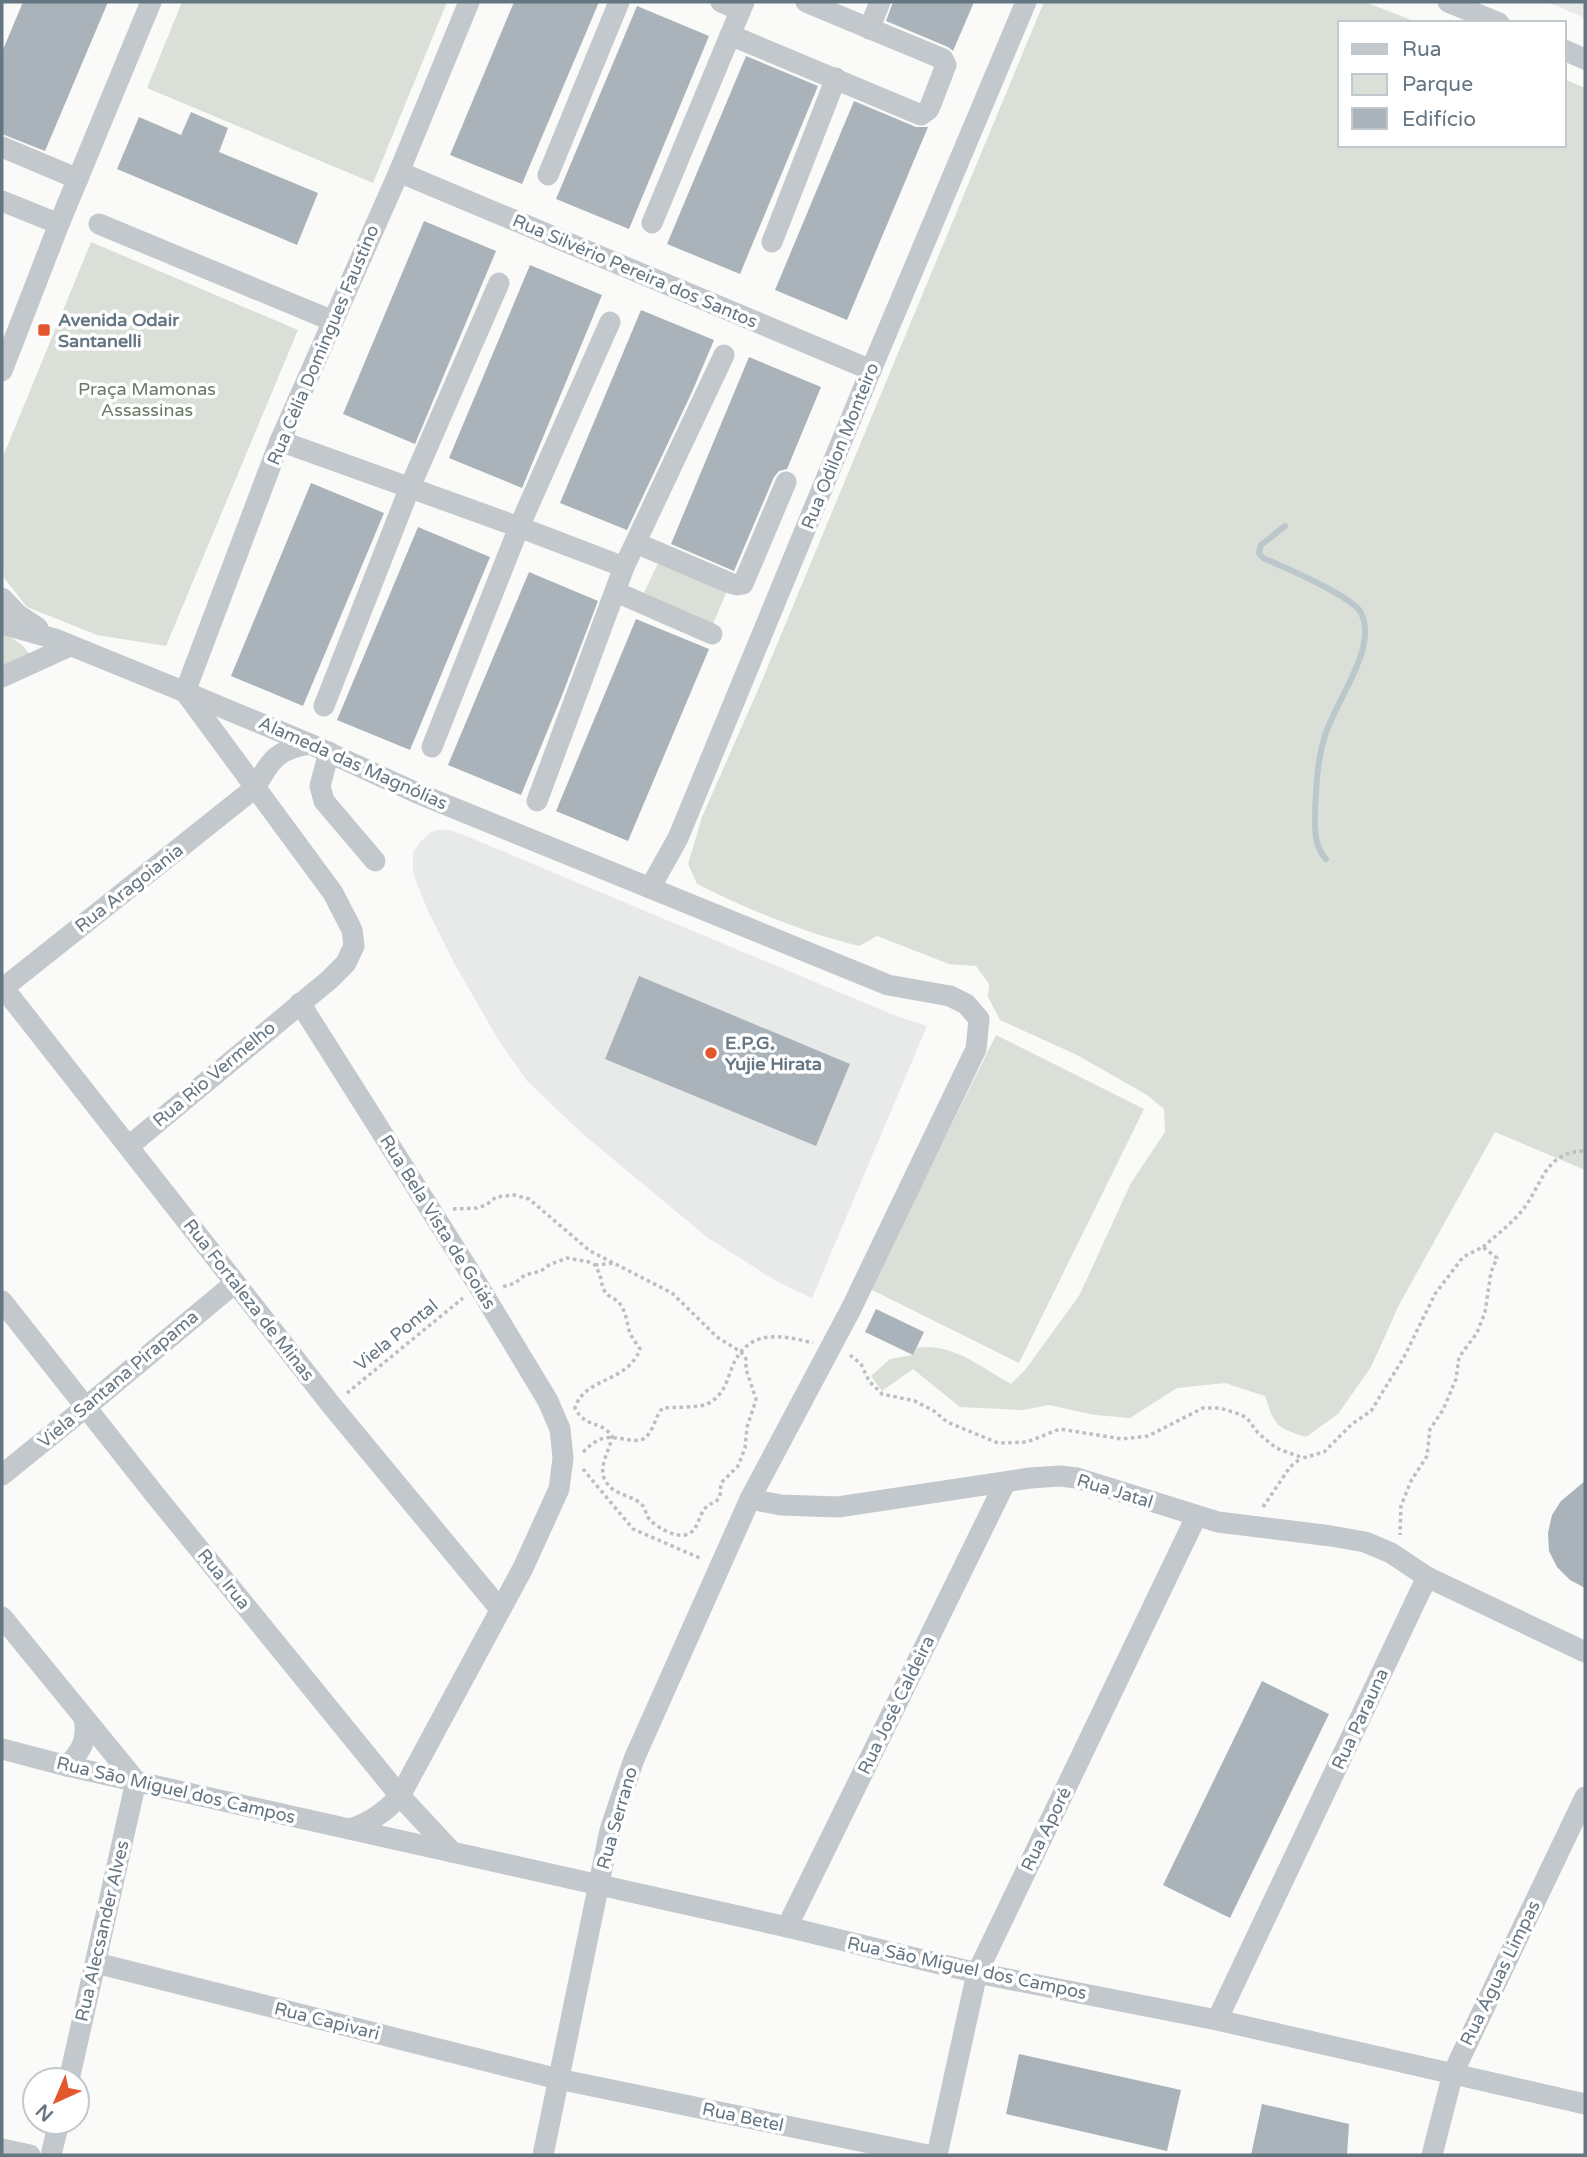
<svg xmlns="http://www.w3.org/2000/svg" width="1587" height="2157" font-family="'Varela Round',sans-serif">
  <rect width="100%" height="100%" fill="#fafaf8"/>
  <!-- built -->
  <g fill="#e8e9e9">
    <polygon points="1547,2 1585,2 1585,18"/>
    <polygon points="438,830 450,830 464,835 896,1016 927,1026 812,1298 776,1281 708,1238 584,1135 527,1081 499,1041 454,963 428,911 416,881 413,872 413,853 420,842 431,832"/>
  </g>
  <!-- green -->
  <g fill="#dadfd7">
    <polygon points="182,2 447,2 373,183 147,88"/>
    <path d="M1044 2H1365L1419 23H1340V145H1564V79L1585 88V1046L1584 1057 1585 1170 1495 1132 1399 1305 1371 1367 1338 1414 1306 1437C1275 1427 1275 1426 1265 1396L1225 1383 1177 1388 1130 1418 1095 1415 1049 1405 1023 1410 960 1407 913 1369 882 1391 871 1376 890 1359 913 1355 917 1348C951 1342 982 1368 1011 1384L1025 1370 1079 1296 1131 1183 1165 1132 1164 1109 1147 1095 1077 1055 1000 1020 988 997 989 984 976 966 949 964 877 936 859 946C803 932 749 910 697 884L688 864 702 817 758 690Z"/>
    <polygon points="91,242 298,330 166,646 97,635 27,607 4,578 2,560 2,459"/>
    <polygon points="659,561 727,591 712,626 643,595"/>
    <polygon points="2,631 22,645 30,655 2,668"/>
    <polygon points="996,1035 1144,1109 1019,1363 870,1289"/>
  </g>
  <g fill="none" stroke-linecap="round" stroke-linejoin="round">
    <!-- stream -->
    <path stroke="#bbc7cb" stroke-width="6" d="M1285 526 1261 545 1259 553 1263 558C1282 566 1354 597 1361 613 1379 648 1333 704 1324 739 1317 762 1316 789 1315 813 1315 830 1314 846 1326 859"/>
  </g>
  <!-- building -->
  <g fill="#aab3b9">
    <polygon points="23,2 108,2 45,151 2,134 2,52"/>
    <polygon points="514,2 599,2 522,184 450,155"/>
    <polygon points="893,2 974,2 953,51 948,47 886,21"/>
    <polygon points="637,6 709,36 629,229 556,199"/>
    <polygon points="746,56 818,86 740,274 667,244"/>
    <polygon points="854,101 916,127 928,127 847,320 775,290"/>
    <polygon points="191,112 228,128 219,152 318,193 297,245 117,169 139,117 181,135"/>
    <polygon points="424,221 496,251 415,444 343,414"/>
    <polygon points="530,265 602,295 522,488 449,458"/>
    <polygon points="641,310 714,340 692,392 627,530 560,503"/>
    <polygon points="749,357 821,387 787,469 779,471 774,477 734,571 671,544"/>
    <polygon points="311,483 384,513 303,706 231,676"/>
    <polygon points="418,527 490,557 410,750 337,720"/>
    <polygon points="529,572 598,601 561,698 521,795 448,765"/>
    <polygon points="636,619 709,649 628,841 556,811"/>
    <polygon points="639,976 850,1064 816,1146 605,1059"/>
    <polygon points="876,1309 924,1332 913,1355 865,1332"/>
    <polygon points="1585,1481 1585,1588 1570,1580 1557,1567 1549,1551 1548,1533 1552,1515 1561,1501"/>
    <polygon points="1262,1681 1329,1714 1230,1918 1163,1885"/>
    <polygon points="1019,2054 1181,2090 1167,2151 1006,2114"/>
    <polygon points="1262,2104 1349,2124 1347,2155 1251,2155"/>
  </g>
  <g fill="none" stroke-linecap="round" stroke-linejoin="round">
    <!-- path -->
    <g stroke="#bbbfc2" stroke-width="3.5" stroke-dasharray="3.5 3.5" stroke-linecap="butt">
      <path d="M453 1209 477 1208 486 1205 496 1197 514 1195 529 1199 590 1251 672 1293 717 1337 741 1352 746 1359V1369L756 1399 754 1406 747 1427 745 1448 738 1466 721 1483 720 1496 716 1502C695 1507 703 1531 685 1535 674 1537 658 1528 650 1520 646 1516 646 1510 643 1506 632 1493 612 1497 604 1478 599 1464 610 1451 612 1436 599 1419 586 1429 575 1408 584 1377 628 1383 640 1349L630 1334 625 1313 619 1302 608 1295 603 1289 600 1275 595 1265 589 1262 567 1258 549 1265 541 1271 525 1275 515 1283 502 1287"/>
      <path d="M1483 1247C1495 1236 1510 1225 1520 1213 1543 1187 1542 1152 1585 1151"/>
      <polyline points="595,1265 614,1263"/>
      <polyline points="850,1355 861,1364 869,1381 882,1394 915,1401 934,1411 947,1422 998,1443 1027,1442 1060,1429 1122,1439 1148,1436 1203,1408 1220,1408 1239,1414 1247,1418 1258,1433 1276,1448 1303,1458 1324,1452 1352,1424 1371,1411 1404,1357 1435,1294 1463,1257 1483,1247 1497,1258 1491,1272 1485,1312 1477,1333 1459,1357 1456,1379 1443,1410 1430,1429 1427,1456 1411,1481 1401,1506 1400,1535"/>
      <polyline points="347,1393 463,1298"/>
      <path d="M583 1452C600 1435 607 1436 630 1440 633 1440 637 1441 641 1440 654 1435 654 1416 663 1408 674 1407 697 1408 707 1404 722 1397 726 1384 731 1370 746 1329 778 1334 813 1343"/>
      <polyline points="583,1469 633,1529 702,1559"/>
      <polyline points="1263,1507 1290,1467 1300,1459"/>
    </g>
    <!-- minor -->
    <g stroke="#c3c8cc" stroke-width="21">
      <polyline points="721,2 740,10"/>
      <polyline points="1448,2 1499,23"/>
      <polyline points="869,29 880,2"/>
      <polyline points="730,35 921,115 929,109 946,65 943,59 806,2"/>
      <polyline points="1564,50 1585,59"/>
      <polyline points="2,147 78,179"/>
      <polyline points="399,172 871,370"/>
      <polyline points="548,175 619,2"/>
      <polyline points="2,201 59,224"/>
      <polyline points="652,223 744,2"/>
      <polyline points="99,224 333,321"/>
      <polyline points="772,242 836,78"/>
      <polyline points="2,371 59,224 151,2"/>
      <polyline points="280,441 519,527 624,567"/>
      <polyline points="636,543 730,583 737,585 743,584 786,482"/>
      <polyline points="616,592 712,634"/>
      <polyline points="2,598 17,614 38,628"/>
      <polyline points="2,624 55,639 185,692 310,744 417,793 888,985 950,996 966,1004 979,1019 976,1049 851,1309 750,1499 634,1759 610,1830 543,2155"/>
      <polyline points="2,677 70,646"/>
      <polyline points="324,706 410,487 499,283"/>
      <polyline points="432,747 519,527 610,322"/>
      <polyline points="329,752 320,786 324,801 375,861"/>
      <polyline points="537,801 624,567 724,355"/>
      <polyline points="650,888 678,838 871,370 1026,2"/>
      <polyline points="2,986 332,1406 500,1609"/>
      <path d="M2 989 256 787C270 759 279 749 310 744"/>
      <path d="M300 1003 478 1285 548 1401 560 1429 563 1458 559 1489 523 1568 400 1796C385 1812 371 1822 350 1829"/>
      <polyline points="129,1146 329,980 346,963 354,946 352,930 333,893 185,692 280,441 399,172 469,2"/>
      <polyline points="2,1301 156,1496 400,1796 452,1852"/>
      <polyline points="2,1475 86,1407 235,1283"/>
      <polyline points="750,1499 781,1505 838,1507 1030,1478 1060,1476 1077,1478 1218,1522 1331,1536 1365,1542 1391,1553 1427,1577"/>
      <polyline points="2,1617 136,1781"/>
      <polyline points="2,1749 67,1766 787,1927 977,1973 1217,2020 1585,2104"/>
      <path d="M67 1766C82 1750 88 1740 84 1718"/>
      <polyline points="787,1927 1005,1483"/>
      <polyline points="96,1963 558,2079 928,2155"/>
      <polyline points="1217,2020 1427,1577 1585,1652"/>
      <polyline points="69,2080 136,1781"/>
      <polyline points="2,2149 30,2155"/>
      <polyline points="51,2155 59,2122"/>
      <polyline points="937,2155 977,1973 1196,1517"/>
      <polyline points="1432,2155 1453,2073 1585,1797"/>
    </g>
  </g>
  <!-- markers -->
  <g fill="#e4572e" stroke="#fff" stroke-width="2.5">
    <rect x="37" y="323" width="14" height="14" rx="3.5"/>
    <circle cx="711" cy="1053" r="7"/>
  </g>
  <g text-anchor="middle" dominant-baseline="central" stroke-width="7" stroke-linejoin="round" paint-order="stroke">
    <!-- street labels -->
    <g font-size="18" fill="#657683" stroke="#fff">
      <text transform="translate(635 271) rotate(23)">Rua Silvério Pereira dos Santos</text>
      <text transform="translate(323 345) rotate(-67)">Rua Célia Domingues Faustino</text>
      <text transform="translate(840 446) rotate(-68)">Rua Odilon Monteiro</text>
      <text transform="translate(353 763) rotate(24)">Alameda das Magnólias</text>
      <text transform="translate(129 888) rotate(-38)">Rua Aragoiania</text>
      <text transform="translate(214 1074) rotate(-40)">Rua Rio Vermelho</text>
      <text transform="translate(438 1222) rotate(58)">Rua Bela Vista de Goiás</text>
      <text transform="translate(249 1300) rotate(52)">Rua Fortaleza de Minas</text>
      <text transform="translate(396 1335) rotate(-39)">Viela Pontal</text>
      <text transform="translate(118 1379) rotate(-40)">Viela Santana Pirapama</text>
      <text transform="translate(1115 1491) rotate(17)">Rua Jatal</text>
      <text transform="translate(224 1579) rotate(51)">Rua Irua</text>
      <text transform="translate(896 1705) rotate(-64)">Rua José Caldeira</text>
      <text transform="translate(1360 1719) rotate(-65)">Rua Parauna</text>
      <text transform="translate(176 1790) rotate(13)">Rua São Miguel dos Campos</text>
      <text transform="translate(617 1818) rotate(-74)">Rua Serrano</text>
      <text transform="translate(1046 1829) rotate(-64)">Rua Aporé</text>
      <text transform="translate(102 1931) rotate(-77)">Rua Alecsander Alves</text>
      <text transform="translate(967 1968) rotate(12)">Rua São Miguel dos Campos</text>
      <text transform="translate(1500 1973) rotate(-64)">Rua Águas Limpas</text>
      <text transform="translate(327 2021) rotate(14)">Rua Capivari</text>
      <text transform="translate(743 2117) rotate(12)">Rua Betel</text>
    </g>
    <!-- poi labels -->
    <g font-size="18" font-weight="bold" fill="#657683" stroke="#fff" text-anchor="start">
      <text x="58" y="320">Avenida Odair<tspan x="58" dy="21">Santanelli</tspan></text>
      <text x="725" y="1043">E.P.G.<tspan x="725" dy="21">Yujie Hirata</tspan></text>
    </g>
    <!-- park labels -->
    <g font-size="18" fill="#687a64" stroke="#fff">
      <text x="147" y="389">Praça Mamonas<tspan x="147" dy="21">Assassinas</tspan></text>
    </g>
  </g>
  <!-- border -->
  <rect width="1587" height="2157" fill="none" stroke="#657683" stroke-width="7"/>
  <!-- legend -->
  <rect x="1338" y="21" width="228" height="126" fill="#ffffff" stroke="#c1c8cd" stroke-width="2"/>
  <rect x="1352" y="44" width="35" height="10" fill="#c3c8cc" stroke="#c1c8cd" stroke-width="2"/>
  <text x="1402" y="56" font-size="21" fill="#657683">Rua</text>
  <rect x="1352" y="74" width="35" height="21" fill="#dadfd7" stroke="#c1c8cd" stroke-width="2"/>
  <text x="1402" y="91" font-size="21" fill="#657683">Parque</text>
  <rect x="1352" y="108" width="35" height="21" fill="#aab3b9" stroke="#c1c8cd" stroke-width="2"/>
  <text x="1402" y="126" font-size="21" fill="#657683">Edifício</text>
  <!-- north arrow -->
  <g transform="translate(56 2101) rotate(224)"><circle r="33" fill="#ffffff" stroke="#c1c8cd" stroke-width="2"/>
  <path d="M0-5L12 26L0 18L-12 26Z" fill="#e4572e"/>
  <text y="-10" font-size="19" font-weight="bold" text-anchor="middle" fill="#657683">N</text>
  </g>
</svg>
